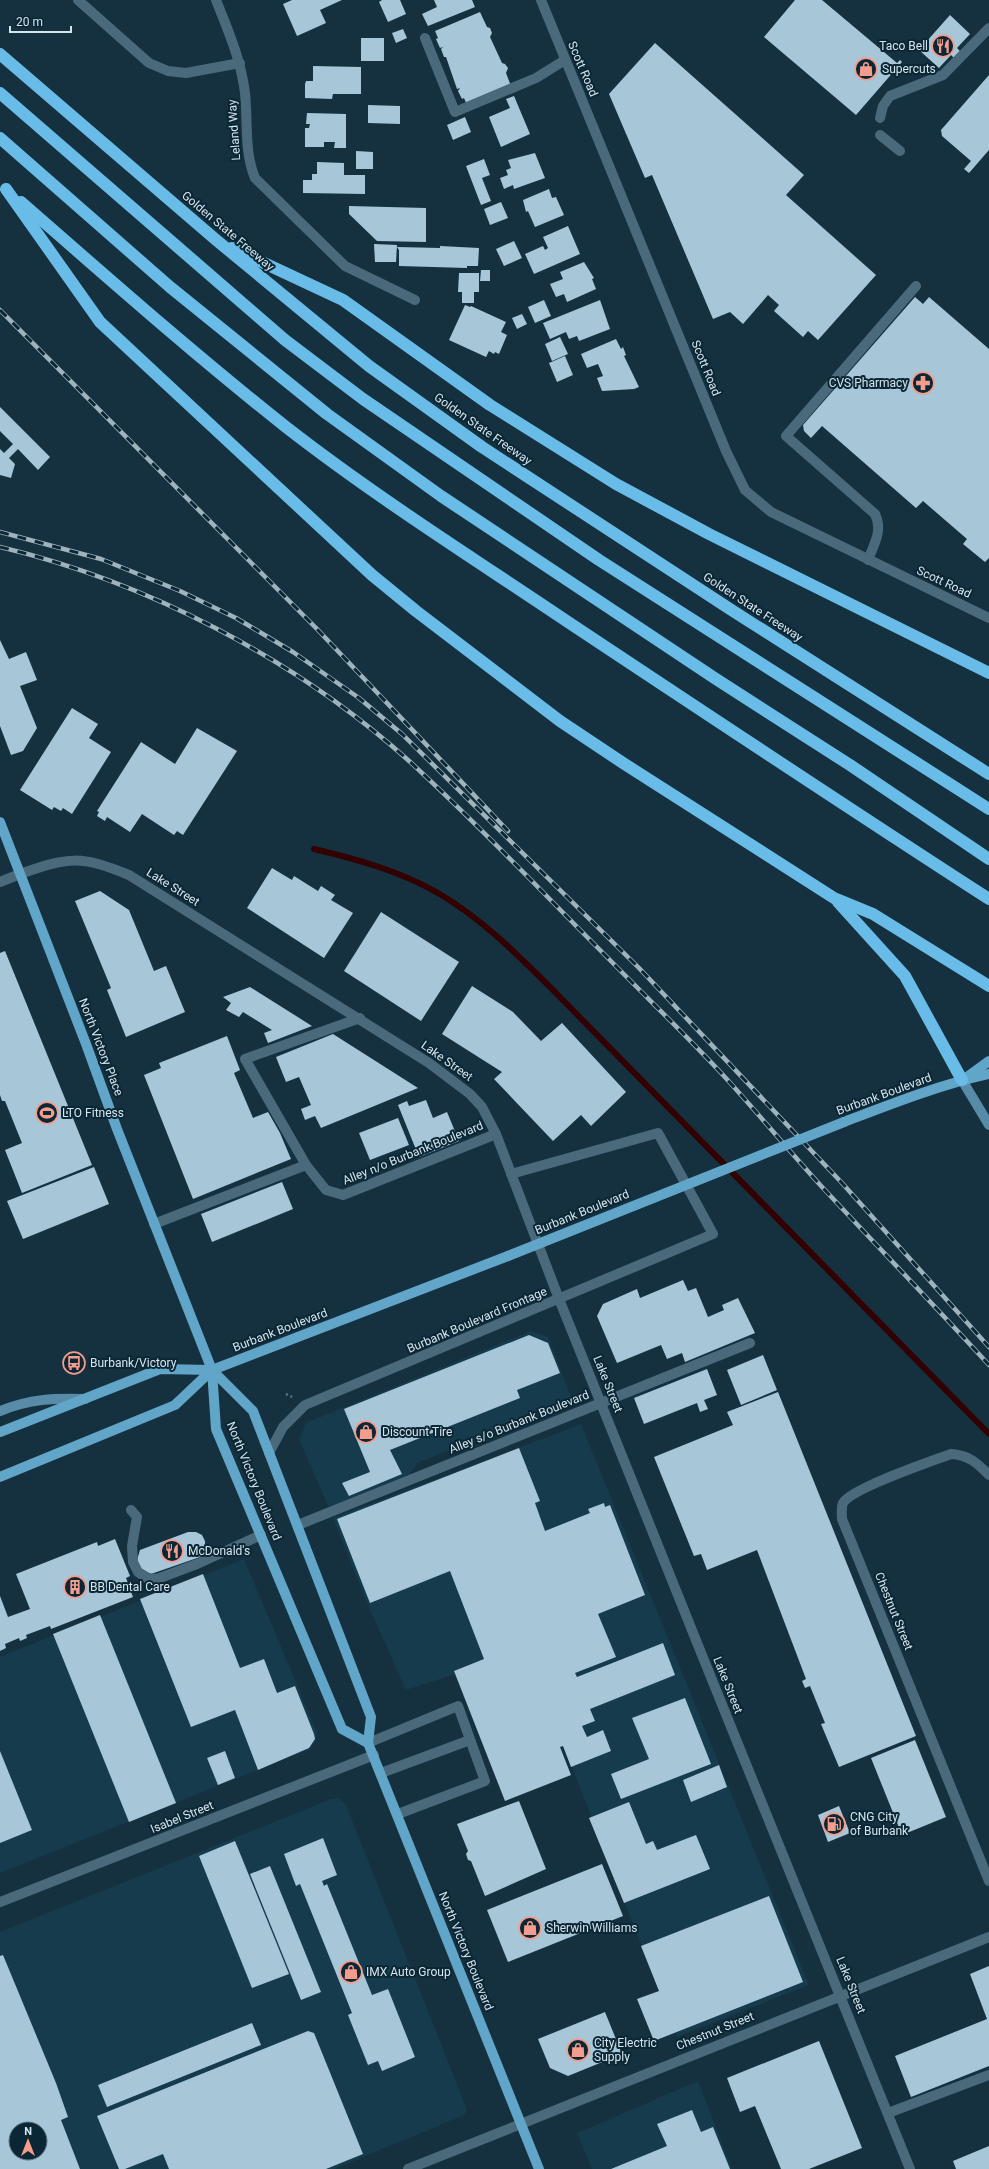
<svg xmlns="http://www.w3.org/2000/svg" width="989" height="2169" font-family="Roboto,sans-serif">
  <rect width="100%" height="100%" fill="#15313f"/>
  <!-- built -->
  <g fill="#163b4d" fill-rule="evenodd">
    <polygon points="531,1331 548,1337 573,1402 417,1463 410,1474 329,1508 299,1439 306,1423"/>
    <polygon points="581,1424 809,1985 677,2037 527,1651 406,1690 368,1605 333,1518"/>
    <polygon points="244,1559 317,1732 316,1740 310,1749 0,1873 0,1657"/>
    <path d="M331 1799H340L346 1805 466 2107V2113L462 2116 334 2169H0V1932ZM16 2129H40V2153H16Z"/>
    <polygon points="698,2081 732,2169 592,2169 577,2133"/>
  </g>
  <g fill="none" stroke-linecap="round" stroke-linejoin="round">
    <!-- stream -->
    <path stroke="#320000" stroke-width="6" d="M314 849C356 859 400 871 438 893 481 918 517 954 552 989L989 1434"/>
  </g>
  <!-- building -->
  <g fill="#a7c7d9" fill-rule="evenodd">
    <polygon points="292,0 342,0 320,10 326,23 297,36 283,4"/>
    <polygon points="382,0 400,0 406,14 388,22 379,2"/>
    <polygon points="434,0 472,0 475,7 428,26 422,14 437,7"/>
    <polygon points="795,0 822,0 897,63 900,60 902,62 856,115 764,37"/>
    <polygon points="480,12 487,27 490,28 492,33 490,37 502,63 505,64 508,68 506,73 511,86 467,105 464,98 462,99 458,91 460,88 457,89 446,57 444,57 441,49 443,47 440,48 436,39 438,38 435,31"/>
    <polygon points="950,15 970,34 957,48 960,51 954,58 951,55 939,68 919,50"/>
    <polygon points="403,29 407,38 396,43 392,33"/>
    <rect x="361" y="38" width="23" height="23"/>
    <polygon points="655,43 804,175 786,195 876,275 818,340 808,331 803,337 774,311 779,305 768,295 743,324 730,312 713,319 652,175 645,178 609,94"/>
    <polygon points="313,66 361,67 361,94 333,94 332,99 305,98 305,84 306,81 313,81"/>
    <polygon points="989,75 989,150 969,173 964,169 971,161 942,136 941,130"/>
    <polygon points="514,96 530,134 501,147 489,117 510,108 506,99"/>
    <polygon points="368,105 400,106 400,124 368,123"/>
    <polygon points="307,113 346,114 346,148 334,148 335,142 324,142 324,147 305,147 305,128 309,128 310,124 306,124"/>
    <polygon points="465,117 471,132 453,140 447,125"/>
    <polygon points="356,151 373,152 373,169 356,169"/>
    <polygon points="535,153 545,178 514,189 513,185 504,189 500,178 508,175 506,170 511,168 508,160"/>
    <polygon points="484,159 490,175 482,178 491,201 481,205 466,166"/>
    <polygon points="317,162 344,163 344,175 365,175 365,194 303,193 303,180 312,180 312,174 317,174"/>
    <polygon points="549,189 552,198 556,197 564,215 535,227 528,211 526,212 523,200"/>
    <polygon points="501,202 508,218 490,225 484,209"/>
    <polygon points="349,206 426,208 426,242 377,241 349,214"/>
    <polygon points="568,226 580,254 534,274 525,254 543,246 545,250 548,248 543,237"/>
    <polygon points="514,241 522,258 504,266 496,249"/>
    <polygon points="374,244 397,245 396,262 375,262"/>
    <polygon points="440,246 479,248 478,266 467,266 467,268 399,266 399,250 397,247 440,248"/>
    <polygon points="584,262 594,278 592,279 596,289 567,302 564,294 556,297 550,284 563,279 560,272"/>
    <polygon points="481,270 490,270 490,281 480,281"/>
    <polygon points="459,273 479,273 479,292 474,292 474,303 462,303 462,292 458,292"/>
    <polygon points="915,297 923,304 929,297 989,349 989,558 985,562 963,544 967,539 923,501 916,508 822,426 811,438 804,431 803,425"/>
    <polygon points="544,300 551,316 535,323 528,307"/>
    <polygon points="600,300 610,329 579,341 577,336 569,339 566,332 550,339 543,323"/>
    <polygon points="465,305 470,307 471,306 506,322 501,332 507,335 499,354 495,352 494,354 489,351 486,357 449,340"/>
    <polygon points="522,314 527,324 517,329 512,318"/>
    <polygon points="560,337 568,354 552,361 545,344"/>
    <polygon points="616,339 621,349 623,347 626,355 624,356 639,387 634,389 602,391 597,378 603,376 598,364 587,368 581,354"/>
    <polygon points="565,356 573,375 557,382 549,363"/>
    <polygon points="0,407 50,457 38,470 18,449 9,458 15,464 11,478 0,475 0,449 4,453 13,444 0,431"/>
    <polygon points="0,640 9,659 26,652 37,680 20,686 37,728 23,751 11,755 0,726"/>
    <polygon points="72,708 98,724 89,738 111,752 72,814 63,808 61,811 54,807 52,810 20,790"/>
    <polygon points="197,728 237,751 183,835 177,831 174,835 142,814 130,832 107,817 105,821 97,816 99,812 97,811 141,742 175,764"/>
    <polygon points="272,868 292,880 294,876 318,891 321,886 335,895 331,900 353,913 324,958 247,908"/>
    <polygon points="100,891 129,910 154,971 166,966 185,1012 126,1037 107,990 111,988 75,901"/>
    <polygon points="381,912 459,962 421,1021 344,971"/>
    <polygon points="5,951 92,1165 22,1193 5,1150 22,1143 5,1101 2,1101 0,1095 0,953"/>
    <polygon points="472,986 513,1012 541,1041 562,1023 626,1092 591,1126 581,1115 553,1141 494,1079 502,1072 442,1034"/>
    <polygon points="250,987 312,1026 268,1043 264,1033 272,1030 243,1012 239,1017 226,1010 231,1003 223,997"/>
    <polygon points="333,1034 418,1088 321,1128 315,1116 305,1120 301,1109 311,1105 299,1077 286,1082 276,1057"/>
    <polygon points="227,1036 240,1070 234,1073 253,1118 268,1112 280,1133 291,1159 193,1199 144,1075 161,1068 159,1063"/>
    <polygon points="426,1100 433,1118 447,1112 459,1141 419,1157 398,1105 407,1101 409,1106"/>
    <polygon points="398,1118 409,1145 370,1160 359,1133"/>
    <polygon points="94,1167 109,1204 23,1239 7,1201"/>
    <polygon points="282,1182 293,1209 212,1242 201,1214"/>
    <polygon points="683,1280 688,1291 696,1288 708,1317 724,1310 722,1305 738,1298 755,1333 685,1362 682,1353 667,1359 661,1345 617,1363 597,1316 603,1304 637,1289 640,1298"/>
    <polygon points="529,1335 548,1343 560,1373 517,1390 520,1398 390,1450 402,1474 349,1496 342,1483 370,1472 344,1409"/>
    <polygon points="763,1355 777,1390 741,1405 727,1370"/>
    <polygon points="707,1369 717,1395 704,1400 708,1409 700,1412 697,1403 644,1424 634,1398"/>
    <polygon points="778,1392 916,1736 839,1767 821,1724 825,1723 810,1686 805,1688 802,1681 806,1679 757,1550 707,1570 701,1554 694,1556 654,1457 733,1425 727,1412"/>
    <polygon points="519,1448 540,1501 535,1503 545,1531 590,1513 588,1509 604,1503 605,1507 610,1505 645,1595 598,1614 616,1657 575,1673 577,1677 663,1643 675,1675 590,1709 595,1721 582,1726 587,1737 603,1730 611,1751 571,1767 563,1746 560,1747 571,1775 505,1801 454,1671 484,1659 450,1571 370,1603 337,1519"/>
    <polygon points="188,1532 196,1532 202,1535 205,1541 205,1553 200,1557 151,1574 140,1568 137,1560 140,1550"/>
    <polygon points="115,1539 130,1576 126,1578 133,1597 51,1629 50,1626 26,1635 27,1638 20,1641 19,1638 5,1644 6,1648 0,1651 0,1596 8,1617 30,1609 16,1574 97,1542 98,1546"/>
    <polygon points="203,1574 240,1668 264,1659 277,1693 295,1686 314,1734 315,1739 309,1748 258,1770 235,1710 191,1727 140,1599"/>
    <polygon points="100,1615 176,1803 129,1822 53,1634"/>
    <polygon points="685,1698 711,1764 621,1799 611,1774 649,1759 632,1718"/>
    <polygon points="915,1740 946,1817 902,1835 871,1758"/>
    <polygon points="0,1751 32,1830 0,1843"/>
    <polygon points="225,1751 235,1778 218,1785 207,1758"/>
    <polygon points="719,1765 727,1787 691,1802 683,1780"/>
    <polygon points="519,1801 546,1869 485,1896 471,1861 468,1860 466,1854 468,1851 457,1824"/>
    <polygon points="629,1802 646,1844 653,1841 657,1850 696,1835 710,1869 624,1903 589,1818"/>
    <polygon points="839,1806 850,1833 828,1842 818,1815"/>
    <polygon points="323,1838 337,1875 322,1881 324,1886 327,1884 372,1995 388,1989 415,2057 382,2071 378,2061 368,2065 348,2015 352,2013 300,1884 296,1886 284,1854"/>
    <polygon points="235,1841 289,1974 252,1988 199,1856"/>
    <polygon points="602,1864 623,1916 508,1962 487,1910"/>
    <polygon points="270,1866 321,1992 301,2000 250,1874"/>
    <polygon points="769,1896 803,1982 654,2041 637,1999 659,1991 641,1946"/>
    <path d="M3 1955 56 2083 68 2117 61 2120 80 2169H0V1956ZM16 2129H40V2153H16Z"/>
    <polygon points="989,1966 989,2066 911,2097 895,2056 987,2019 970,1974"/>
    <polygon points="605,2012 622,2054 568,2076 550,2068 538,2039"/>
    <polygon points="252,2023 261,2045 107,2107 98,2085"/>
    <polygon points="308,2031 314,2033 363,2154 326,2169 169,2169 163,2154 125,2169 119,2169 97,2116"/>
    <polygon points="819,2041 862,2148 809,2169 781,2169 755,2106 740,2112 727,2078"/>
    <polygon points="692,2110 701,2132 713,2127 730,2169 611,2169 667,2146 657,2124"/>
    <polygon points="989,2146 989,2169 956,2169 953,2161"/>
  </g>
  <g fill="none" stroke-linecap="round" stroke-linejoin="round">
    <!-- path -->
    <polyline stroke="#627985" stroke-width="2.5" stroke-dasharray="2 3" stroke-linecap="butt" points="286,1394 292,1397"/>
    <!-- lane -->
    <g stroke="#4a6a7b" stroke-width="10">
      <polyline points="425,38 455,112 536,78 565,60"/>
      <polyline points="880,118 883,106 890,96 943,75 989,28"/>
      <polyline points="880,135 900,151"/>
      <path d="M868 560C874 544 883 531 875 514L786 436 916 286"/>
      <polyline points="0,882 20,874"/>
      <polyline points="360,1018 245,1059 306,1165 326,1190 343,1195 496,1134"/>
      <polyline points="154,1224 306,1165"/>
      <path d="M989 1475C977 1463 969 1455 951 1454 932 1461 852 1488 843 1503 841 1507 842 1514 842 1519L989 1881"/>
      <polyline points="131,1510 137,1517 132,1546 133,1562 138,1572 147,1578 157,1579 197,1564 261,1535"/>
      <polyline points="298,1525 750,1343"/>
      <polyline points="368,1743 458,1706 485,1781 398,1814"/>
      <polyline points="381,1773 470,1740"/>
      <polyline points="888,2113 989,2075"/>
    </g>
    <!-- street -->
    <g stroke="#4a6a7b" stroke-width="10">
      <polyline points="78,0 149,63 168,71 186,73 240,63"/>
      <path d="M216 0C228 30 241 60 245 93 248 121 244 152 255 178L345 266 415 300"/>
      <polyline points="541,0 726,451 745,490 771,512 989,618"/>
      <path d="M20 874C69 857 80 855 129 875L429 1063 470 1094 482 1107 496 1134 559 1299 708 1670 910 2169"/>
      <polyline points="269,1453 283,1427 305,1405 713,1234 658,1133 511,1174"/>
      <polyline points="0,1902 374,1755"/>
      <polyline points="408,2169 989,1937"/>
    </g>
    <!-- secondary -->
    <g stroke="#588ba7" stroke-width="10">
      <polyline points="962,1080 989,1125"/>
      <path d="M0 1411C30 1399 53 1398 85 1399"/>
    </g>
    <!-- primary -->
    <g stroke="#61a5c8" stroke-width="10">
      <polyline points="0,822 86,1044 117,1129 212,1370 216,1429 342,1729 368,1743"/>
      <polyline points="967,1077 989,1061"/>
      <path d="M844 1122C891 1104 939 1085 989 1074"/>
      <polyline points="212,1370 253,1411 371,1717 368,1743 539,2169"/>
      <polyline points="0,1432 160,1369 212,1370 508,1256"/>
      <polyline points="0,1477 175,1405 212,1370"/>
    </g>
    <!-- highway -->
    <g stroke="#69bce7" stroke-width="12">
      <polyline points="0,54 215,239 369,366 482,447 733,611 989,774"/>
      <polyline points="0,93 285,340 363,399 599,560 989,809"/>
      <polyline points="0,138 170,287 327,414 441,496 716,679 850,765 989,859"/>
      <polyline points="6,189 100,322 372,575 416,611 560,721 623,763 834,898 873,914 989,986"/>
      <path d="M21 202C108 278 195 355 286 427 376 497 473 558 568 622 708 715 848 808 989 899"/>
      <polyline points="232,248 343,300 490,405 616,484 709,534 989,673"/>
      <polyline points="838,902 905,976 962,1080"/>
    </g>
    <!-- rail casing -->
    <g stroke="#9fb3bd" stroke-width="4.5">
      <g id="rail">
        <polyline points="0,310 317,629 508,831"/>
        <polyline points="0,532 101,559 180,591 236,618 293,652 359,698 402,734 639,968 842,1183 989,1347"/>
        <path d="M0 547C147 582 295 659 408 760 476 822 539 889 604 954 643 994 685 1034 723 1075 757 1112 789 1151 823 1188 878 1247 934 1305 989 1365"/>
      </g>
    </g>
    <!-- rail -->
    <use href="#rail" stroke="#0b2735" stroke-width="3" stroke-dasharray="9" stroke-linecap="butt"/>
    <!-- primary-bridge -->
    <polyline stroke="#61a5c8" stroke-width="10" points="508,1256 844,1122"/>
  </g>
  <!-- icons -->
  <defs>
    <g id="restaurant-ring" transform="scale(1.15)"><circle r="9.5" fill="#0b2735" stroke="#f49d8d" stroke-width="1.5"/><path d="M-5-6h1v4h1v-4h1v4h1v-4h1v5L-1.5 .5V6h-2V.5L-5-1ZM5-6V6H3V1.5H1.5Q1.5-4 5-6Z" fill="#f49d8d"/></g>
    <g id="shop-ring" transform="scale(1.15)"><circle r="9.5" fill="#0b2735" stroke="#f49d8d" stroke-width="1.5"/><path d="M-5-2.5h2.3a2.7 3.5 0 0 1 5.4 0H5L5.5 6h-11ZM-1.5-2.5h3a1.5 2.3 0 0 0-3 0Z" fill="#f49d8d"/></g>
    <g id="pharmacy-ring" transform="scale(1.15)"><circle r="9.5" fill="#0b2735" stroke="#f49d8d" stroke-width="1.5"/><path d="M-2-6h4v4h4v4h-4v4h-4v-4h-4v-4h4Z" fill="#f49d8d"/></g>
    <g id="stadium-ring" transform="scale(1.15)"><circle r="9.5" fill="#0b2735" stroke="#f49d8d" stroke-width="1.5"/><path d="M0-5a6.5 5 0 1 0 0 10a6.5 5 0 1 0 0-10ZM-3.5-1.8h7v3.6h-7Z" fill="#f49d8d"/></g>
    <g id="bus-ring" transform="scale(1.15)"><circle r="9.5" fill="#0b2735" stroke="#f49d8d" stroke-width="1.5"/><path d="M-5-6H5V4H4V6H2V4H-2V6H-4V4H-5ZM-3.5-4V0h7V-4ZM-3.5 1.2v1.5H-2V1.2ZM2 1.2v1.5H3.5V1.2Z" fill="#f49d8d"/></g>
    <g id="building-ring" transform="scale(1.15)"><circle r="9.5" fill="#0b2735" stroke="#f49d8d" stroke-width="1.5"/><path d="M-4-6H4V6H1V3H-1V6H-4ZM-2.5-4.3h1.7v1.8h-1.7ZM.8-4.3h1.7v1.8H.8ZM-2.5-1h1.7V.8h-1.7ZM.8-1h1.7V.8H.8Z" fill="#f49d8d"/></g>
    <g id="fuel-ring" transform="scale(1.15)"><circle r="9.5" fill="#0b2735" stroke="#f49d8d" stroke-width="1.5"/><path d="M-5.5-6h7V0h2V4h1.3V-2.5L3-4.5l.8-.8L6-3V5H2.5V1h-1V6h-7ZM-4.2-4.7v3.2H.2V-4.7Z" fill="#f49d8d"/></g>
  </defs>
  <g fill-rule="evenodd">
    <use href="#restaurant-ring" x="943" y="46"/>
    <use href="#shop-ring" x="866" y="69"/>
    <use href="#pharmacy-ring" x="923" y="383"/>
    <use href="#stadium-ring" x="47" y="1113"/>
    <use href="#bus-ring" x="74" y="1363"/>
    <use href="#shop-ring" x="366" y="1432"/>
    <use href="#restaurant-ring" x="172" y="1551"/>
    <use href="#building-ring" x="75" y="1587"/>
    <use href="#fuel-ring" x="834" y="1824"/>
    <use href="#shop-ring" x="530" y="1928"/>
    <use href="#shop-ring" x="351" y="1972"/>
    <use href="#shop-ring" x="578" y="2050"/>
  </g>
  <g text-anchor="middle" dominant-baseline="central" stroke-width="4" stroke-linejoin="round" paint-order="stroke">
    <!-- poi labels -->
    <g font-size="12" fill="#d5e5ee" stroke="#0b2735" text-anchor="start">
      <text x="928" y="46" text-anchor="end">Taco Bell</text>
      <text x="882" y="69">Supercuts</text>
      <text x="908" y="383" text-anchor="end">CVS Pharmacy</text>
      <text x="62" y="1113">LTO Fitness</text>
      <text x="90" y="1363">Burbank/Victory</text>
      <text x="382" y="1432">Discount Tire</text>
      <text x="188" y="1551">McDonald's</text>
      <text x="90" y="1587">BB Dental Care</text>
      <text x="850" y="1817">CNG City<tspan x="850" dy="14">of Burbank</tspan></text>
      <text x="546" y="1928">Sherwin Williams</text>
      <text x="366" y="1972">IMX Auto Group</text>
      <text x="594" y="2043">City Electric<tspan x="594" dy="14">Supply</tspan></text>
    </g>
    <!-- street labels -->
    <g font-size="12" fill="#d5e5ee" stroke="#0b2735">
      <text transform="translate(583 69) rotate(67)">Scott Road</text>
      <text transform="translate(234 130) rotate(-94)">Leland Way</text>
      <text transform="translate(228 231) rotate(40)">Golden State Freeway</text>
      <text transform="translate(706 368) rotate(68)">Scott Road</text>
      <text transform="translate(483 429) rotate(35)">Golden State Freeway</text>
      <text transform="translate(944 582) rotate(25)">Scott Road</text>
      <text transform="translate(753 607) rotate(33)">Golden State Freeway</text>
      <text transform="translate(173 887) rotate(32)">Lake Street</text>
      <text transform="translate(101 1047) rotate(69)">North Victory Place</text>
      <text transform="translate(447 1061) rotate(35)">Lake Street</text>
      <text transform="translate(884 1094) rotate(-20)">Burbank Boulevard</text>
      <text transform="translate(413 1153) rotate(-22)">Alley n/o Burbank Boulevard</text>
      <text transform="translate(582 1212) rotate(-22)">Burbank Boulevard</text>
      <text transform="translate(477 1320) rotate(-23)">Burbank Boulevard Frontage</text>
      <text transform="translate(280 1330) rotate(-21)">Burbank Boulevard</text>
      <text transform="translate(608 1384) rotate(68)">Lake Street</text>
      <text transform="translate(519 1422) rotate(-22)">Alley s/o Burbank Boulevard</text>
      <text transform="translate(254 1481) rotate(68)">North Victory Boulevard</text>
      <text transform="translate(894 1611) rotate(68)">Chestnut Street</text>
      <text transform="translate(728 1685) rotate(68)">Lake Street</text>
      <text transform="translate(182 1817) rotate(-22)">Isabel Street</text>
      <text transform="translate(466 1951) rotate(68)">North Victory Boulevard</text>
      <text transform="translate(851 1985) rotate(68)">Lake Street</text>
      <text transform="translate(715 2031) rotate(-22)">Chestnut Street</text>
    </g>
  </g>
  <!-- north arrow -->
  <g transform="translate(28 2141)"><circle r="19" fill="#0b2735" stroke="#5c737f"/>
  <path d="M0-3L7 15L0 10L-7 15Z" fill="#f49d8d"/>
  <text y="-6" font-size="11" font-weight="bold" text-anchor="middle" fill="#d5e5ee">N</text>
  </g>
  <!-- scale -->
  <path d="M10 26v6h61v-6" fill="none" stroke="#d5e5ee" stroke-width="2"/>
  <text x="16" y="26" font-size="12" fill="#d5e5ee" stroke="#0b2735" stroke-width="3" paint-order="stroke">20 m</text>
</svg>
